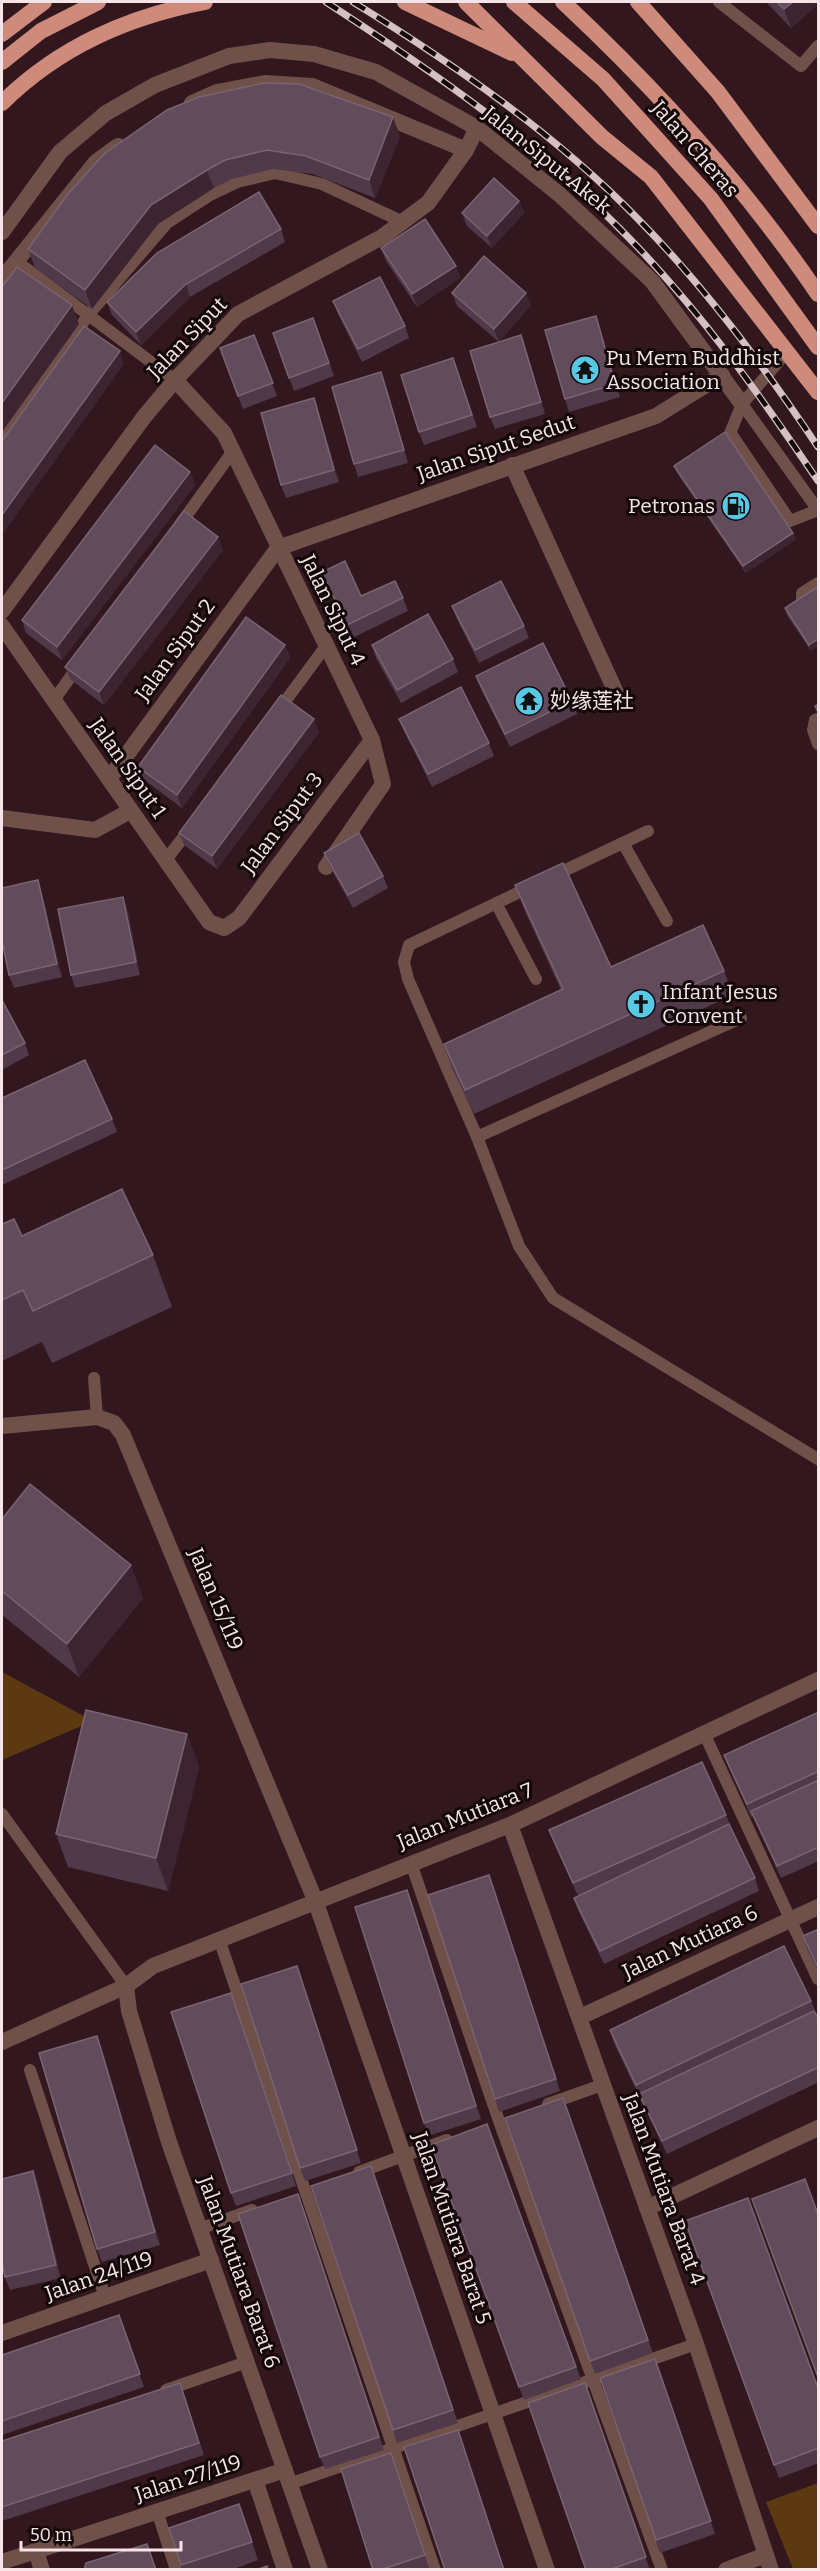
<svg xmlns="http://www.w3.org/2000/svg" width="820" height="2571" font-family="Bitter,'Noto Sans SC',serif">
  <rect width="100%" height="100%" fill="#32181e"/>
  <!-- green -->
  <g fill="#5d3912">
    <polygon points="2,1672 93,1721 2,1760"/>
    <polygon points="818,2483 818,2569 793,2569 766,2502"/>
  </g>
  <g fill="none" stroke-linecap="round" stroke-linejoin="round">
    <!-- service -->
    <g stroke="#6f514a" stroke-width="12">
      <polyline points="719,2 801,66 818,46"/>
      <polyline points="15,260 175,380"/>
      <polyline points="786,353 742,404 731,431 732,435 790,521 818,510"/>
      <polyline points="742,404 818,510"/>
      <polyline points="2,441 89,314 167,223 210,195 237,182 275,173 322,184 403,222"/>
      <polyline points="179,526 233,451"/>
      <polyline points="818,583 802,593 802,599 818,626"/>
      <polyline points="54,700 79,665"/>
      <polyline points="278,711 326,646"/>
      <polyline points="818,719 815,720 813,730 818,744"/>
      <polyline points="623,843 667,921"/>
      <polyline points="165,861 192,826"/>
      <polyline points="553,876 648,831"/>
      <polyline points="496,903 536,979"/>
      <polyline points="741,1018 477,1137 519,1246 553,1298 818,1459"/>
      <polyline points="477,1137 408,979 404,962 409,945 532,886"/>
      <polyline points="94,1378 97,1417"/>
      <polyline points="704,1733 818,1979"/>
      <polyline points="2,1814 126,1986"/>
      <polyline points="411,1863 499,2121 662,2570"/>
      <polyline points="219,1939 435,2570"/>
      <polyline points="30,2070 105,2297"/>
      <polyline points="548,2104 602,2085"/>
      <polyline points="359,2172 447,2140"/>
      <polyline points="199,2229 252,2210"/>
      <polyline points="166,2390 247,2362"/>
      <polyline points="289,2484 696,2344"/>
      <polyline points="157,2511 176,2570"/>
    </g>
    <!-- minor -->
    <g stroke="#6f514a" stroke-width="16">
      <polyline points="192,103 217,92 265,83 312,86 466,150"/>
      <polyline points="2,232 60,152 106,113 155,85 229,56 270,50 314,54 376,72 477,128 560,195 652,281 742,404"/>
      <polyline points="2,279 96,162 118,146"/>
      <polyline points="175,380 224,433 372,740 383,784 326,867"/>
      <polyline points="512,465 619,699"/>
      <polyline points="2,611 144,417 175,380 238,314 382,237 428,203 466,150 477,128"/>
      <polyline points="2,626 209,922 224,928 239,918 372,740"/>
      <polyline points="109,779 278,548 656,416 722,375"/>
      <polyline points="2,818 95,830 130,811"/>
      <polyline points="2,1426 97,1417 114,1423 123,1435 315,1900 547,2570"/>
      <polyline points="510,1825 696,2344 771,2570"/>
      <polyline points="126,1986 129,2011 169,2142 320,2570"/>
      <polyline points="580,2017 818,1907"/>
      <polyline points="2,2042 126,1986 153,1966 510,1825 818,1680"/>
      <polyline points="647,2208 818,2128"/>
      <polyline points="2,2333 211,2260"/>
      <polyline points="255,2480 285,2570"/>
      <polyline points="36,2552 42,2570"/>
      <polyline points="2,2562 285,2470"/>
      <polyline points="726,2570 766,2555"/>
    </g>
    <!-- trunk -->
    <g stroke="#ce8a7a" stroke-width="16">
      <polyline points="405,2 512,53"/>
      <polyline points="466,2 602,137 651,177 818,392"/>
      <polyline points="514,2 603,79 711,199 818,347"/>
      <path d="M563 2C657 90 745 186 818 294"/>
      <polyline points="638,2 718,92 818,226"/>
      <polyline points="2,34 44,2"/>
      <polyline points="2,62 41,31 98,2"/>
      <path d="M2 103C59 47 127 17 205 2"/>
    </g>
    <!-- rail casing -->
    <g stroke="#d5c1c5" stroke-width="7">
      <g id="rail">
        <path d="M326 2C432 71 537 143 626 235 699 309 760 395 818 481"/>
        <path d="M353 2C455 65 554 133 638 219 704 286 766 369 818 447"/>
      </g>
    </g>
    <!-- rail -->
    <use href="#rail" stroke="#120709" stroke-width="4.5" stroke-dasharray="14" stroke-linecap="butt"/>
  </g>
  <!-- wall -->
  <g fill="#503a4a">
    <polygon points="766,2 819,2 819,3 791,28"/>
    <polygon points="299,84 400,136 375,198 313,174 273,169 232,179 214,188 158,224 92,309 35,268 28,249"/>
    <polygon points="519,201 524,213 492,248 467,226 462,213"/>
    <polygon points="281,229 285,242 190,297 141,345 112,315 107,302"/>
    <polygon points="381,248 456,266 460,278 417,307 386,261"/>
    <polygon points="452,293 531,305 499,342 457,306"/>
    <polygon points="333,301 405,326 409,338 362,362 338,314"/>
    <polygon points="596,316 600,328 620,397 569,412 565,399"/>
    <polygon points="313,318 334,376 294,391 273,333"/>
    <polygon points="254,335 277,396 243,409 220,348"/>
    <polygon points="525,348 545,414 495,429 490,417"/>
    <polygon points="453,358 477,427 424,445 419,432"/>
    <polygon points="386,385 408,463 358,477 354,464"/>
    <polygon points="318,410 339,482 286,498 281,485"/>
    <polygon points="674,466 793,533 796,539 746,573 677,473"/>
    <polygon points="190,472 195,485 62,660 26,633 22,620"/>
    <polygon points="223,550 104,705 70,679 65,667"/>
    <polygon points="322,572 361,596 403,598 408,611 352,638 327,585"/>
    <polygon points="819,586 811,651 787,615 785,608"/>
    <polygon points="452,606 524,626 529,638 479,663 457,619"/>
    <polygon points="285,645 290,658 182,808 143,779 138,767"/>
    <polygon points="372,645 453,659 458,672 401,703 376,658"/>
    <polygon points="476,676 572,701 577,714 510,747 481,689"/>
    <polygon points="399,719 489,743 494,756 432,787 404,731"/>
    <polygon points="319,732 217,869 184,845 179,833"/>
    <polygon points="324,853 383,876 388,888 353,908 329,865"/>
    <polygon points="515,885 611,967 724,971 733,995 474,1114 452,1068 444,1044 561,990 524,909"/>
    <polygon points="42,893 62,977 14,988 9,975"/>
    <polygon points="128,910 140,975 75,988 71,975"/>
    <polygon points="2,1000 25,1043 29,1055 2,1070"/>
    <polygon points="2,1098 112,1119 117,1132 2,1185"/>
    <polygon points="2,1224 22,1236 153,1255 172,1307 52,1363 42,1342 2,1361"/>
    <polygon points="2,1519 143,1598 79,1677 2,1615"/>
    <polygon points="819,1712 819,1861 781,1878 753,1816 751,1817 729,1768 724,1755"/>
    <polygon points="187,1734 199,1767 168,1891 68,1867 56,1834"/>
    <polygon points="726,1815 731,1828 755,1878 759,1891 604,1964 578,1910 574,1898 578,1896 554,1843 549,1830"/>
    <polygon points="489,1875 560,2091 499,2112 495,2099"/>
    <polygon points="412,1903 481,2119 428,2136 424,2123"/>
    <polygon points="819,1929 819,1973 807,1949 803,1936"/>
    <polygon points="297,1966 361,2163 305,2181 300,2168"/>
    <polygon points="231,1993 296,2186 236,2206 231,2193"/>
    <polygon points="811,2001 819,2020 819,2082 667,2154 614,2043 610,2030"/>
    <polygon points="102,2049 160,2245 102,2262 97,2249"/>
    <polygon points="563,2098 653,2353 595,2374 505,2118"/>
    <polygon points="487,2124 581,2379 524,2400 431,2145"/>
    <polygon points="33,2171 38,2184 61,2278 10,2290 5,2277"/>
    <polygon points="376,2179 458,2423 397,2443 393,2430"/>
    <polygon points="303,2206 384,2450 325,2469 320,2457"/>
    <polygon points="685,2221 819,2391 819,2463 779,2478"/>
    <polygon points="119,2315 144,2387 2,2435 2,2355"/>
    <polygon points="655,2359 715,2534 660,2553 600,2378"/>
    <polygon points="180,2383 204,2455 2,2521 2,2441"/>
    <polygon points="585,2383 650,2570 586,2570"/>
    <polygon points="396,2465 429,2568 424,2570 373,2570"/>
    <polygon points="239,2504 258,2560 231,2570 182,2570 169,2528"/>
  </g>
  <!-- shaded-wall -->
  <g fill="#3c2531">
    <polygon points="793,2 819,2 819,3 791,28 784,9"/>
    <polygon points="393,117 400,136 375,198 369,180"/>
    <polygon points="207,170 214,188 158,224 92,309 85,290 151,205"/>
    <polygon points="519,201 524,213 492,248 487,236"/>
    <polygon points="456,266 460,278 417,307 412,294"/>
    <polygon points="186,284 190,297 141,345 136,332"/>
    <polygon points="526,293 531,305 499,342 494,329"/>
    <polygon points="72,305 79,324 2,432 2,403"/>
    <polygon points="596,316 600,328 620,397 615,384"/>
    <polygon points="120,351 124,364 2,535 2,515"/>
    <polygon points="381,372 386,385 408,463 404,450"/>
    <polygon points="314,398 318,410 339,482 334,470"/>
    <polygon points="190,472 195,485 62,660 57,647"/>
    <polygon points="793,533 796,539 746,573 743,566"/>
    <polygon points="218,537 223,550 104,705 99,692"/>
    <polygon points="819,638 819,646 811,651 809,645"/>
    <polygon points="285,645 290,658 182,808 177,795"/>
    <polygon points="314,719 319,732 217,869 212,856"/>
    <polygon points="38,880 42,893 62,977 57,964"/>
    <polygon points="123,897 128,910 140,975 136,962"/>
    <polygon points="131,1565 143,1598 79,1677 67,1644"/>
    <polygon points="187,1734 199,1767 168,1891 156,1858"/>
    <polygon points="407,1890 412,1903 481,2119 476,2106"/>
    <polygon points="97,2036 102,2049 160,2245 155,2232"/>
    <polygon points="33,2171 38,2184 61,2278 56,2265"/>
  </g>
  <!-- building -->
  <g fill="#624c5b" stroke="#796471" stroke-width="1.5">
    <polygon points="777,2 793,2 784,9"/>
    <polygon points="264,83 299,84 393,117 369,180 306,156 267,150 225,160 207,170 151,205 85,290 28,249 67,195 105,153 167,110 199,97"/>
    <polygon points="494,178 519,201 487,236 462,213"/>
    <polygon points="259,192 281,229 186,284 136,332 107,302 157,253"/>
    <polygon points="425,219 456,266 412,294 381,248"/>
    <polygon points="484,256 526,293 494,329 452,293"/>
    <polygon points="17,267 72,305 2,403 2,287"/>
    <polygon points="380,277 405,326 358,349 333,301"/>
    <polygon points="596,316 615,384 565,399 545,330"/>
    <polygon points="313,318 329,363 289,378 273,333"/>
    <polygon points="84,326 120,351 2,515 2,441"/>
    <polygon points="254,335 273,383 238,396 220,348"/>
    <polygon points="521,335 541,402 490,417 470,351"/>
    <polygon points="453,358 472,415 419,432 401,375"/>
    <polygon points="381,372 404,450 354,464 332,387"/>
    <polygon points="314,398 334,470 281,485 261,413"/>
    <polygon points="725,432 793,533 743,566 674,466"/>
    <polygon points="155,445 190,472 57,647 22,620"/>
    <polygon points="184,511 218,537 99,692 65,667"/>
    <polygon points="345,561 361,596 395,581 403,598 347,625 322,572"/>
    <polygon points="501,581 524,626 475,650 452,606"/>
    <polygon points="819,586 819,638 809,645 785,608"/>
    <polygon points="428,614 453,659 397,690 372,645"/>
    <polygon points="246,617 285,645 177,795 138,767"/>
    <polygon points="543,643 572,701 505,734 476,676"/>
    <polygon points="461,687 489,743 428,774 399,719"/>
    <polygon points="281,695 314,719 212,856 179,833"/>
    <polygon points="819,704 819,714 815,706"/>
    <polygon points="359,833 383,876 348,895 324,853"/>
    <polygon points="563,863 611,967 703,925 724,971 465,1090 444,1044 563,989 515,885"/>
    <polygon points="38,880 57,964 9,975 2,941 2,888"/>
    <polygon points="123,897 136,962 71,975 58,909"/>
    <polygon points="2,1000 25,1043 2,1055"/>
    <polygon points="85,1060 112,1119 2,1170 2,1098"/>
    <polygon points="122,1189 153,1255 33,1311 23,1290 2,1300 2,1224 14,1219 22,1236"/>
    <polygon points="30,1484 131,1565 67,1644 2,1591 2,1519"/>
    <polygon points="86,1710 187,1734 156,1858 56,1834"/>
    <polygon points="819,1712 819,1771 747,1804 724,1755"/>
    <polygon points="702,1762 726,1815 573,1883 549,1830"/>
    <polygon points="819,1780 819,1847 777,1866 751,1811"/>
    <polygon points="729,1824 755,1878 600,1951 574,1898"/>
    <polygon points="489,1875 556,2079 495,2099 428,1895"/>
    <polygon points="407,1890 476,2106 424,2123 355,1907"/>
    <polygon points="819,1929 819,1970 803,1936"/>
    <polygon points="784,1946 811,2001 636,2085 610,2030"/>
    <polygon points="297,1966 357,2150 300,2168 241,1984"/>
    <polygon points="231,1993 292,2173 231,2193 171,2012"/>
    <polygon points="814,2011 819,2020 819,2067 662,2141 639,2094"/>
    <polygon points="97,2036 155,2232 97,2249 39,2053"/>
    <polygon points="563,2098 648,2340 590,2361 505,2118"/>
    <polygon points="487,2124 576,2367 519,2387 431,2145"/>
    <polygon points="371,2166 453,2410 393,2430 311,2186"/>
    <polygon points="33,2171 56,2265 5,2277 2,2263 2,2179"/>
    <polygon points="805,2179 819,2217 819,2380 752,2199"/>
    <polygon points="298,2194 379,2437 320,2457 238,2214"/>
    <polygon points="748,2198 819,2391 819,2448 774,2465 685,2221"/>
    <polygon points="119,2315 140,2374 2,2421 2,2355"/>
    <polygon points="655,2359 711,2521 656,2540 600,2378"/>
    <polygon points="180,2383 199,2443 2,2507 2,2441"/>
    <polygon points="585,2383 646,2557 609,2570 586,2570 528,2403"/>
    <polygon points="458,2430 504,2570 445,2570 404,2447"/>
    <polygon points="391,2453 425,2555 380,2570 373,2570 341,2469"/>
    <polygon points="239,2504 252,2542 181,2565 169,2528"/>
    <polygon points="147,2544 156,2570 84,2570 86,2563"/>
    <polygon points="267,2566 268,2570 256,2570"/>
  </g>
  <!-- icons -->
  <defs>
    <g id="temple-disc" transform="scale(1.5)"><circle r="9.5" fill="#59c8e5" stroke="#120709"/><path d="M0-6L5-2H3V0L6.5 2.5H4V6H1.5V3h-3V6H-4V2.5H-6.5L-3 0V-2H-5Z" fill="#111"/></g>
    <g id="fuel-disc" transform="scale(1.5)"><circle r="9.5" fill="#59c8e5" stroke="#120709"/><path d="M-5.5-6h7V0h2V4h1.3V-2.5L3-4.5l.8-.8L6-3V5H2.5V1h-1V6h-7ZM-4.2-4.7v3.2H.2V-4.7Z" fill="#111"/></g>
    <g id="church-disc" transform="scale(1.5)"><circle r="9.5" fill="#59c8e5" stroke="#120709"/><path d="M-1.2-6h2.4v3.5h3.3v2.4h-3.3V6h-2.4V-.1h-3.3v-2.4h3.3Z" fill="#111"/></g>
  </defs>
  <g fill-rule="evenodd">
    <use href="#temple-disc" x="585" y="370"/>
    <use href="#fuel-disc" x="736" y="506"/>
    <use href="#temple-disc" x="529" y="701"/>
    <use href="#church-disc" x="641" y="1004"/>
  </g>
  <g text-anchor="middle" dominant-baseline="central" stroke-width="6" stroke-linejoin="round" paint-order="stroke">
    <!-- street labels -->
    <g font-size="21" fill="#f7e4e8" stroke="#120709">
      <text transform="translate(695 149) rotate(49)">Jalan Cheras</text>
      <text transform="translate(547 160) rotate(39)">Jalan Siput Akek</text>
      <text transform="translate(187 338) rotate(-46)">Jalan Siput</text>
      <text transform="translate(496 448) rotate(-19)">Jalan Siput Sedut</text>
      <text transform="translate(333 610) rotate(64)">Jalan Siput 4</text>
      <text transform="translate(175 650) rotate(-54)">Jalan Siput 2</text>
      <text transform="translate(128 768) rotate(55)">Jalan Siput 1</text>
      <text transform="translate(282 823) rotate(-53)">Jalan Siput 3</text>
      <text transform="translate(216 1599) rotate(67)">Jalan 15/119</text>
      <text transform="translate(465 1816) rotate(-22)">Jalan Mutiara 7</text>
      <text transform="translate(690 1942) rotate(-25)">Jalan Mutiara 6</text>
      <text transform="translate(664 2189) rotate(70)">Jalan Mutiara Barat 4</text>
      <text transform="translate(452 2228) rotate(71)">Jalan Mutiara Barat 5</text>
      <text transform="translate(239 2272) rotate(70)">Jalan Mutiara Barat 6</text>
      <text transform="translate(99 2276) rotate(-19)">Jalan 24/119</text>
      <text transform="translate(188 2478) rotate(-18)">Jalan 27/119</text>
    </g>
    <!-- poi labels -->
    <g font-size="21" fill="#f7e4e8" stroke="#120709" text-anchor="start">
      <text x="606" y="358">Pu Mern Buddhist<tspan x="606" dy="24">Association</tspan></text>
      <text x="715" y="506" text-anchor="end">Petronas</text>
      <text x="550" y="701">妙缘莲社</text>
      <text x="662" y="992">Infant Jesus<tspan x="662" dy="24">Convent</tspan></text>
    </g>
  </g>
  <!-- border -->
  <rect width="820" height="2571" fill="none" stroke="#f7e4e8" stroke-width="6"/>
  <!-- scale -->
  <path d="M21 2541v9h160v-9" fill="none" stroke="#f7e4e8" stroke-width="3"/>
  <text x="30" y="2541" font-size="18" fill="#f7e4e8" stroke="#120709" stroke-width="4.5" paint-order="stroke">50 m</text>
</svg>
